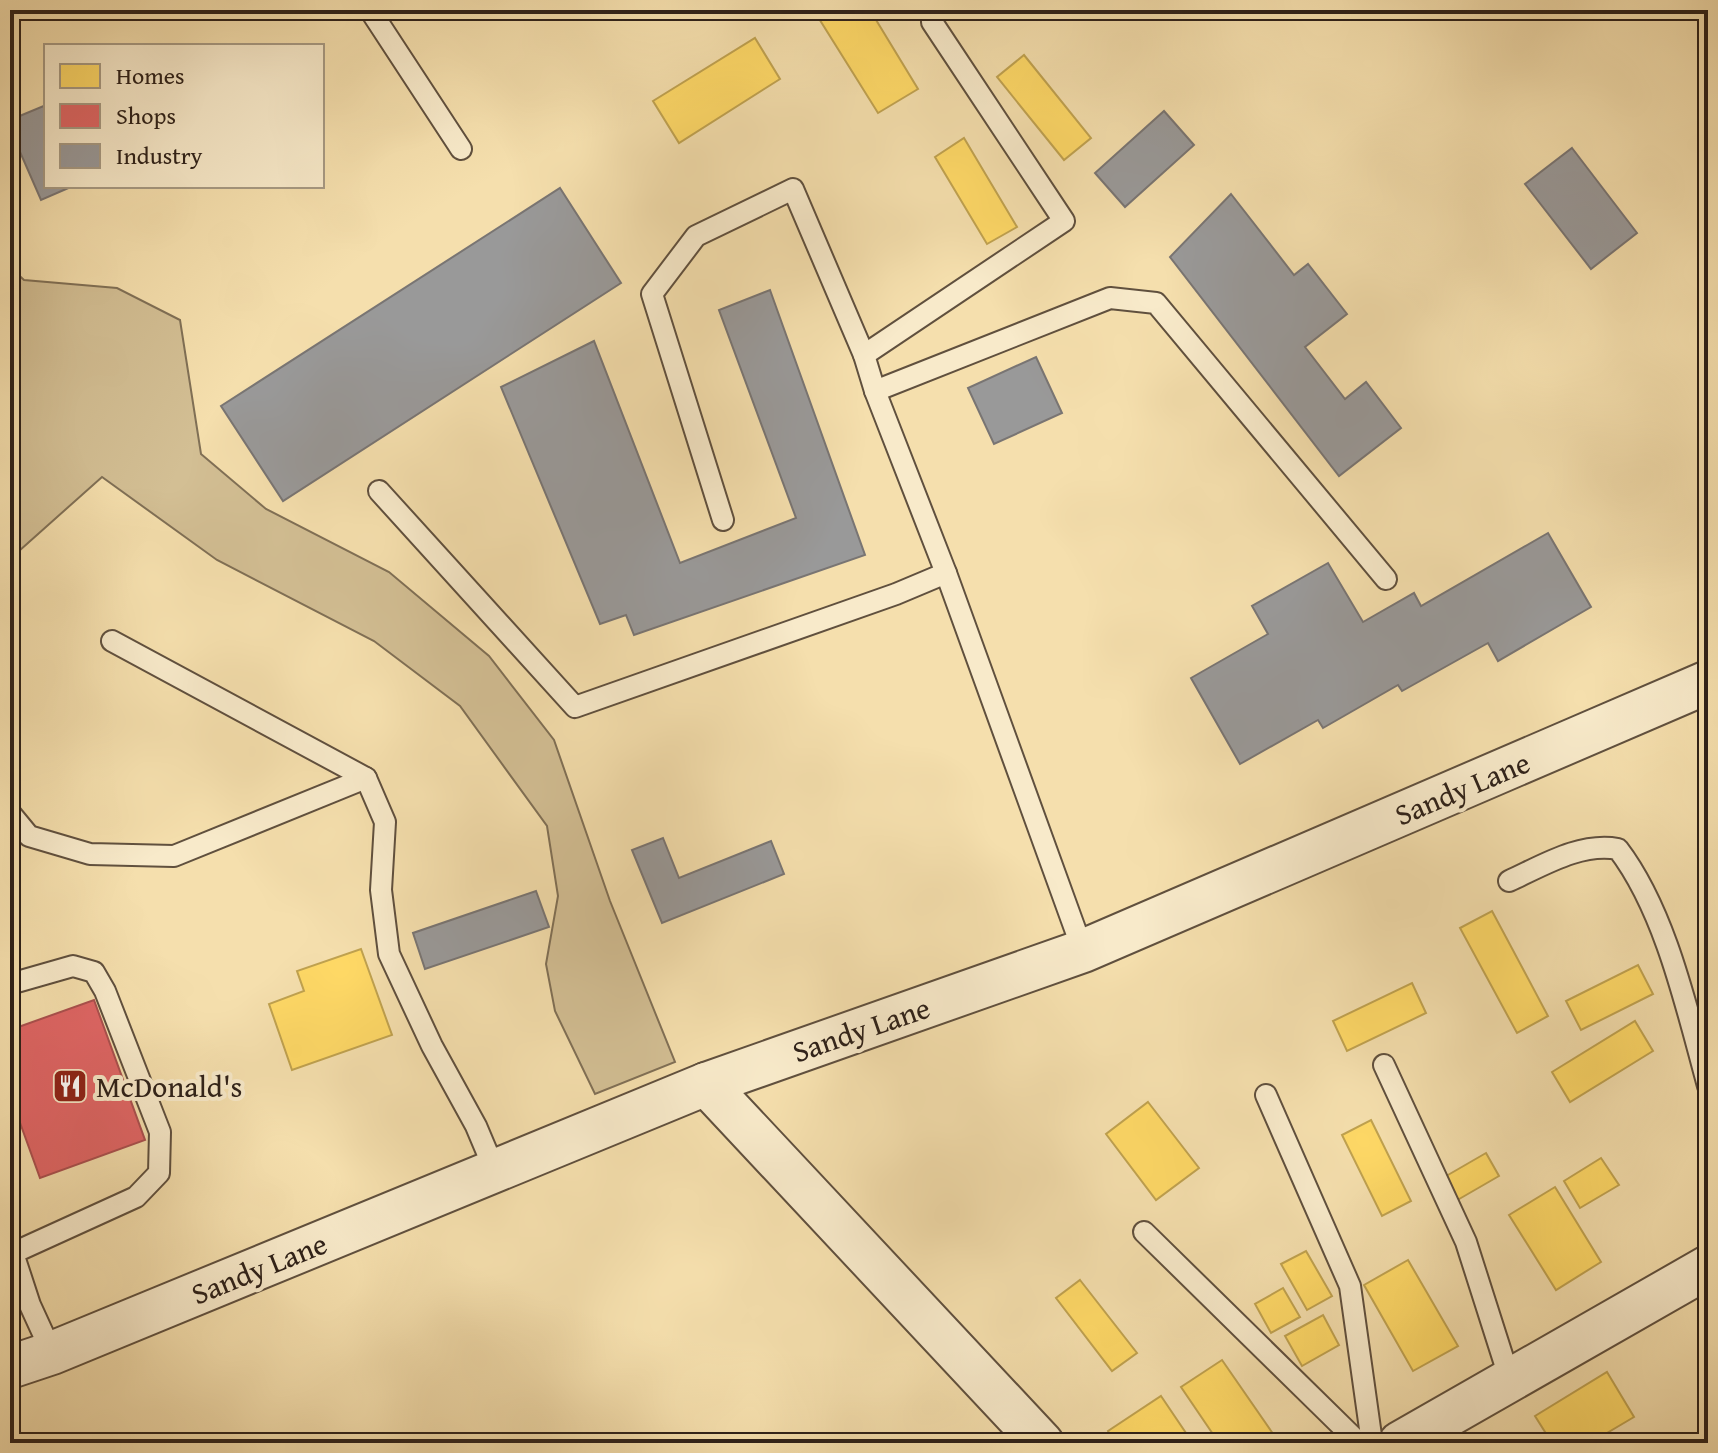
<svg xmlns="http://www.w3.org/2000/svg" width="1718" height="1453" font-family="'Gentium Book Plus',serif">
  <rect width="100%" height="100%" fill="#f5dfad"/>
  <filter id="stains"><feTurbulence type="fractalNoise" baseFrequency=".0025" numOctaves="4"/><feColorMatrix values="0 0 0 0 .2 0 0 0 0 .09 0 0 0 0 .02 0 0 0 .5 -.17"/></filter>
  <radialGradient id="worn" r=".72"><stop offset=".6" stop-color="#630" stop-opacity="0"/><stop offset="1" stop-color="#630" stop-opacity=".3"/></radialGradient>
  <!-- green -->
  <polygon fill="#d3bf94" stroke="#807056" stroke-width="2" points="10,267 24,280 117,288 180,320 201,454 266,509 389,572 489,656 554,740 610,901 675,1062 595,1094 555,1011 546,964 558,896 547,826 460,706 374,641 217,560 102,477 10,559"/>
  <!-- homes -->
  <g fill="#ffd966" stroke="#c0a24f" stroke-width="2">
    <polygon points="829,10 870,10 918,89 878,113 818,17"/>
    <polygon points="755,38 780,79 679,143 653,101"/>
    <polygon points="1024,55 1091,138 1064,160 997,77"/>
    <polygon points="964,138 1017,227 987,244 935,157"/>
    <polygon points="1492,911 1548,1016 1517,1033 1460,928"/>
    <polygon points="361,949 392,1035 292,1070 269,1004 304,991 297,971"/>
    <polygon points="1638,965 1653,994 1581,1030 1566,1001"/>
    <polygon points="1412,983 1426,1013 1347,1051 1333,1021"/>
    <polygon points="1635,1021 1653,1051 1570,1102 1552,1072"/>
    <polygon points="1148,1102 1199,1168 1156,1200 1106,1134"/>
    <polygon points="1371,1120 1411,1201 1382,1216 1342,1135"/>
    <polygon points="1486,1153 1499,1176 1454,1202 1441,1179"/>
    <polygon points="1601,1158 1619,1185 1580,1208 1564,1181"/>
    <polygon points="1555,1187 1601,1262 1556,1290 1509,1215"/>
    <polygon points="1306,1251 1332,1296 1307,1310 1281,1264"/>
    <polygon points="1408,1260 1458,1346 1413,1371 1364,1285"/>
    <polygon points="1080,1280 1137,1353 1112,1371 1056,1298"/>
    <polygon points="1283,1288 1300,1317 1271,1333 1255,1304"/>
    <polygon points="1323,1315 1339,1345 1302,1366 1285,1336"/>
    <polygon points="1222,1360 1278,1441 1276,1443 1219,1443 1181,1387"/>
    <polygon points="1607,1372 1634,1417 1590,1443 1552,1443 1535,1416"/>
    <polygon points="1161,1396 1190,1439 1183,1443 1115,1443 1108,1431"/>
  </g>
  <!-- shops -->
  <polygon fill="#e06666" stroke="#ab514f" stroke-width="2" points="94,1000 145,1140 40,1178 10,1095 10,1030"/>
  <!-- industry -->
  <g fill="#999" stroke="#797573" stroke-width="2">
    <polygon points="46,105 46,186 73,186 41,200 10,129 10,120"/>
    <polygon points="1164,111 1194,145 1125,207 1095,173"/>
    <polygon points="1572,148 1637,233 1591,269 1525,184"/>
    <polygon points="560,188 621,283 283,501 221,406"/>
    <polygon points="1231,194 1294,275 1308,264 1347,314 1305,347 1345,399 1366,382 1401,428 1339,476 1170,257"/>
    <polygon points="770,290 865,555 634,635 626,615 600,624 501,387 594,341 680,563 796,518 719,310"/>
    <polygon points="1036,357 1062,413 994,444 968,388"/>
    <polygon points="1548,533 1591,607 1498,661 1488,643 1402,691 1398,685 1323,728 1318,720 1240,764 1191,678 1268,634 1252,606 1328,563 1363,622 1414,593 1421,606"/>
    <polygon points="663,838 679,878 771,841 784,874 662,923 632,850"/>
    <polygon points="536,891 549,927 425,969 413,933"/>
  </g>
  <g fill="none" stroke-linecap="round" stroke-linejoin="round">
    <!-- lane casing -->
    <g stroke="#60503e" stroke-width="24">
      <g id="lane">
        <polyline points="370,10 461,149"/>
        <polyline points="932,22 1064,221 864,355 875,391 946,573 1083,951"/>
        <polyline points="875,391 1110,298 1156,303 1386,579"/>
        <polyline points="379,491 575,707 896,594 946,573"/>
        <polyline points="723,520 652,294 696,236 793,189 864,355"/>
        <polyline points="112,641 366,778 385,822 381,890 389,954 432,1046 476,1126 495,1171"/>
        <polyline points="10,813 29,836 90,854 174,856 366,778"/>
        <path d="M1509 881C1542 866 1580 842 1618 849 1666 912 1687 1010 1708 1086"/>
        <polyline points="10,984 73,966 94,972 105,991 160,1132 159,1173 136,1197 13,1253 30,1305 52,1353"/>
        <polyline points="1384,1065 1466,1242 1510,1380"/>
        <polyline points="1266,1095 1350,1286 1372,1443"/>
        <polyline points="1144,1232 1359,1443"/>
      </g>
    </g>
    <!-- street casing -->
    <g stroke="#60503e" stroke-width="46">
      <g id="street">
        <polyline points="706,1084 1042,1443"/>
        <polyline points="10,1367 52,1353 706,1084 1083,951 1708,682"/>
        <polyline points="1400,1443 1708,1267"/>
      </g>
    </g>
    <!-- lane -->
    <use href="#lane" stroke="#f8eaca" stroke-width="20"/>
    <!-- street -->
    <use href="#street" stroke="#f8eaca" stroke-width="42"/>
  </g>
  <!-- icons -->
  <defs>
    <g id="restaurant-square" transform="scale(1.8)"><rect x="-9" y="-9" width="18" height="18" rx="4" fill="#8f2418" stroke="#f8eaca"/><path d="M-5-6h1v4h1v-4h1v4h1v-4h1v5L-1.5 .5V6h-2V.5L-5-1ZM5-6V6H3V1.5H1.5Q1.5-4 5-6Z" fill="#fff"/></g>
  </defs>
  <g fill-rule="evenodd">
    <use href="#restaurant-square" x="70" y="1086"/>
  </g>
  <g text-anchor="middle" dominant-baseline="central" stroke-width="8" stroke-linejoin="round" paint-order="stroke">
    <!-- street labels -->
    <g font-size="30" fill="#2e2119" stroke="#f8eaca">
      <text transform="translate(1462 788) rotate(-23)">Sandy Lane</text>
      <text transform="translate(861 1029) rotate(-19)">Sandy Lane</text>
      <text transform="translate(259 1268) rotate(-22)">Sandy Lane</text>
    </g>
    <!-- poi labels -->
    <g font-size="30" fill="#2e2119" stroke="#f8eaca" text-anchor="start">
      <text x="96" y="1086">McDonald's</text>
    </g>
  </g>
  <!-- margin -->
  <rect width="1718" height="1453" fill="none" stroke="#f5dfad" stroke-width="40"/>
  <rect x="12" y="12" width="1694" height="1429" fill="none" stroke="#2e2119" stroke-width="4"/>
  <rect x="20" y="20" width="1678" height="1413" fill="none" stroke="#2e2119" stroke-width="2"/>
  <!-- legend -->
  <rect x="44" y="44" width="280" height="144" fill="#f8eaca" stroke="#a79a83" stroke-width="2"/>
  <rect x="60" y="64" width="40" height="24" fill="#ffd966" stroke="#a79a83" stroke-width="2"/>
  <text x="116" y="84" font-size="24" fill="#2e2119">Homes</text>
  <rect x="60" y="104" width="40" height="24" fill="#e06666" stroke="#a79a83" stroke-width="2"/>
  <text x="116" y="124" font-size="24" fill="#2e2119">Shops</text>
  <rect x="60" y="144" width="40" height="24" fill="#999999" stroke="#a79a83" stroke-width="2"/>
  <text x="116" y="164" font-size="24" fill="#2e2119">Industry</text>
  <rect width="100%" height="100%" filter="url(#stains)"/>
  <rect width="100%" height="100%" fill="url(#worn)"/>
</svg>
